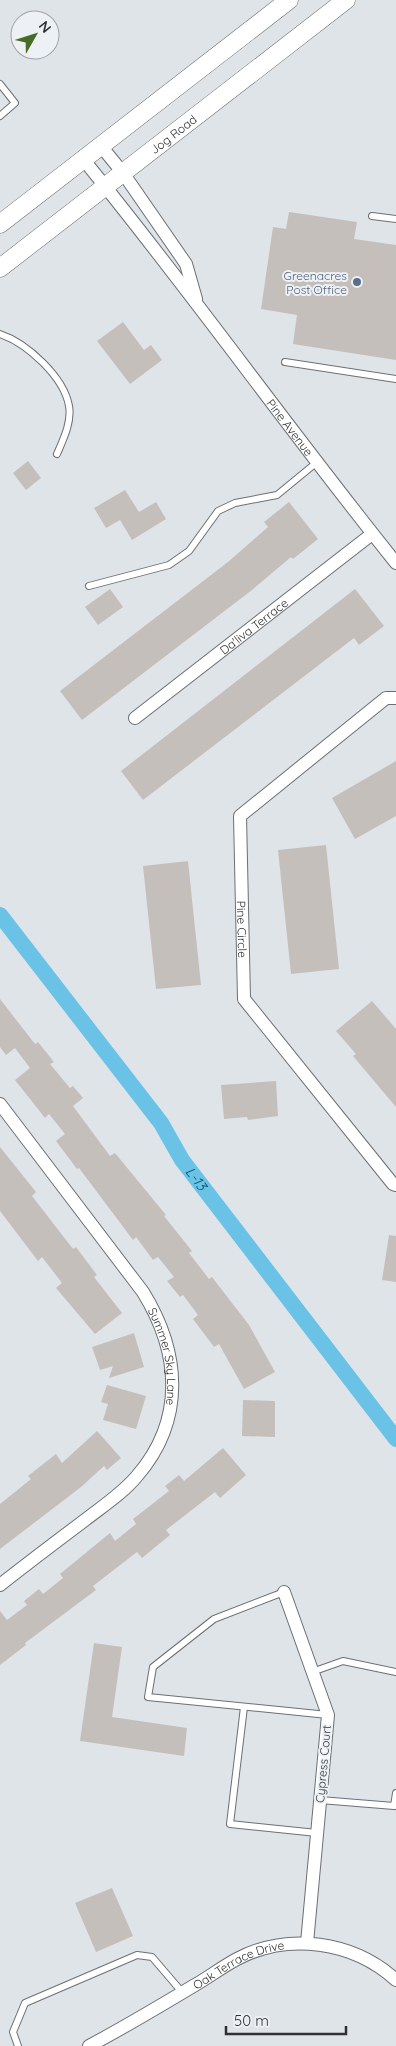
<svg xmlns="http://www.w3.org/2000/svg" width="396" height="2046" font-family="Quicksand,sans-serif">
  <rect width="100%" height="100%" fill="#dfe4e9"/>
  <g fill="none" stroke-linecap="round" stroke-linejoin="round">
    <!-- canal -->
    <path stroke="#6ac3e7" stroke-width="16" id="s1" d="M0 915 161 1123 182 1160 396 1439"/>
  </g>
  <!-- building -->
  <g fill="#c5bfbb">
    <polygon points="289,212 357,222 354,239 396,245 396,360 293,344 297,315 261,309 273,227 286,229"/>
    <polygon points="123,322 144,350 151,345 162,360 130,384 97,341"/>
    <polygon points="28,461 41,478 26,490 13,473"/>
    <polygon points="125,490 139,512 156,502 166,519 132,540 120,520 106,528 94,508"/>
    <polygon points="289,502 318,539 293,559 291,557 252,590 82,720 60,691 228,562 268,527 264,522"/>
    <polygon points="110,589 123,607 98,625 85,607"/>
    <polygon points="355,589 384,626 359,645 354,638 143,800 121,771"/>
    <polygon points="396,761 396,816 355,839 332,798"/>
    <polygon points="326,845 339,969 291,974 278,850"/>
    <polygon points="188,861 201,985 156,989 143,866"/>
    <polygon points="0,999 35,1044 38,1042 54,1062 50,1064 70,1088 73,1086 83,1098 73,1106 110,1156 115,1153 166,1215 164,1216 192,1251 189,1253 209,1279 212,1277 249,1325 275,1372 244,1389 219,1344 214,1347 193,1319 198,1315 183,1295 180,1297 167,1281 174,1277 158,1257 153,1260 136,1237 133,1240 79,1168 77,1169 56,1141 65,1134 49,1114 45,1118 15,1080 30,1068 15,1048 6,1055 0,1047"/>
    <polygon points="372,1001 396,1029 396,1107 353,1056 356,1054 336,1031"/>
    <polygon points="276,1081 278,1116 248,1120 247,1117 224,1119 221,1085"/>
    <polygon points="0,1147 36,1192 32,1196 73,1249 76,1247 97,1275 94,1277 122,1313 95,1334 56,1288 62,1283 42,1257 38,1261 0,1211"/>
    <polygon points="389,1235 396,1236 396,1282 382,1280"/>
    <polygon points="134,1333 144,1367 109,1378 113,1366 100,1370 92,1347"/>
    <polygon points="107,1385 146,1396 136,1429 103,1420 108,1404 101,1402"/>
    <polygon points="243,1400 275,1401 275,1437 242,1436"/>
    <polygon points="97,1431 121,1458 107,1470 104,1466 81,1487 0,1549 0,1504 31,1479 28,1476 56,1454 62,1463"/>
    <polygon points="223,1448 246,1475 220,1498 215,1492 166,1530 170,1535 142,1558 137,1552 93,1586 96,1590 25,1643 26,1645 0,1665 0,1611 7,1620 27,1605 24,1601 39,1589 43,1594 63,1578 60,1574 110,1533 115,1541 136,1524 133,1519 169,1491 165,1486 179,1475 184,1481"/>
    <polygon points="94,1643 122,1647 112,1717 187,1728 184,1756 80,1741"/>
    <polygon points="112,1888 133,1936 96,1952 75,1903"/>
  </g>
  <g fill="none" stroke-linecap="round" stroke-linejoin="round">
    <!-- service casing -->
    <g stroke="#6c7074" stroke-width="8">
      <g id="service">
        <polyline points="0,84 15,103 0,116"/>
        <polyline points="372,216 396,219"/>
        <path d="M0 334C27 343 64 377 69 406 72 422 63 440 57 454"/>
        <polyline points="285,362 396,379"/>
        <polyline points="89,586 169,565 189,551 218,511 235,503 277,495 316,463"/>
        <polyline points="284,1592 214,1619 153,1667 148,1697 328,1715"/>
        <polyline points="312,1672 343,1661 396,1672"/>
        <polyline points="244,1707 230,1824 317,1833"/>
        <polyline points="320,1800 394,1806 396,1793"/>
        <polyline points="18,2046 13,2032 25,2003 137,1955 152,1957 182,1992"/>
      </g>
    </g>
    <!-- minor casing -->
    <g stroke="#6c7074" stroke-width="14">
      <g id="minor">
        <polyline points="101,146 123,173 186,264 196,299"/>
        <path id="s2" d="M83 159C191 291 289 430 396 563"/>
        <path id="s3" d="M396 698H386L240 816 244 999 393 1184 396 1185"/>
        <path id="s4" d="M135 718 372 534"/>
        <path id="s5" d="M0 1104 143 1292C180 1352 186 1419 137 1476 123 1493 103 1506 85 1520 57 1541 28 1563 0 1585"/>
        <polyline points="284,1592 328,1715 307,1943"/>
        <path id="s6" d="M89 2046C125 2027 160 2006 195 1985 209 1977 222 1967 237 1959 288 1932 353 1941 396 1980"/>
      </g>
    </g>
    <!-- secondary casing -->
    <g stroke="#6c7074" stroke-width="19">
      <g id="secondary">
        <polyline points="0,224 289,0"/>
        <path id="s7" d="M0 268 346 0"/>
      </g>
    </g>
    <!-- service -->
    <use href="#service" stroke="#fff" stroke-width="6"/>
    <!-- minor -->
    <use href="#minor" stroke="#fff" stroke-width="12"/>
    <!-- secondary -->
    <use href="#secondary" stroke="#fff" stroke-width="18"/>
  </g>
  <!-- markers -->
  <circle fill="#5c6f8a" stroke="#edf1f6" stroke-width="2" cx="357" cy="282" r="5"/>
  <g text-anchor="middle" dominant-baseline="central" stroke-width="4" stroke-linejoin="round" paint-order="stroke">
    <!-- street labels -->
    <g font-size="12" fill="#2e3032" stroke="#edf1f6">
      <text stroke="none"><textPath href="#s7" startOffset="219">Jog Road</textPath></text>
      <text stroke="none"><textPath href="#s2" startOffset="339">Pine Avenue</textPath></text>
      <text stroke="none"><textPath href="#s4" startOffset="150">Da'liva Terrace</textPath></text>
      <text stroke="none"><textPath href="#s3" startOffset="311">Pine Circle</textPath></text>
      <text stroke="none"><textPath href="#s5" startOffset="305">Summer Sky Lane</textPath></text>
      <text transform="translate(323 1764) rotate(-85)">Cypress Court</text>
      <text stroke="none"><textPath href="#s6" startOffset="171">Oak Terrace Drive</textPath></text>
    </g>
    <!-- service labels -->
    <g font-size="12" fill="#4e5e75" stroke="#edf1f6" text-anchor="end">
      <text x="347" y="275">Greenacres<tspan x="347" dy="14">Post Office</tspan></text>
    </g>
    <!-- water labels -->
    <g font-size="14" font-style="italic" fill="#06546c" stroke="#edf1f6">
      <text stroke="none"><textPath href="#s1" startOffset="329">L-13</textPath></text>
    </g>
  </g>
  <!-- north arrow -->
  <g transform="translate(35 35) rotate(51)"><circle r="24" fill="#edf1f6" stroke="#a1a4a8"/>
  <path d="M0-4L9 19L0 12L-9 19Z" fill="#476c25"/>
  <text y="-8" font-size="14" font-weight="bold" text-anchor="middle" fill="#2e3032">N</text>
  </g>
  <!-- scale -->
  <path d="M226 2026v8h120v-8" fill="none" stroke="#2e3032" stroke-width="2.5"/>
  <text x="234" y="2026" font-size="15" fill="#2e3032" stroke="#edf1f6" stroke-width="4" paint-order="stroke">50 m</text>
</svg>
